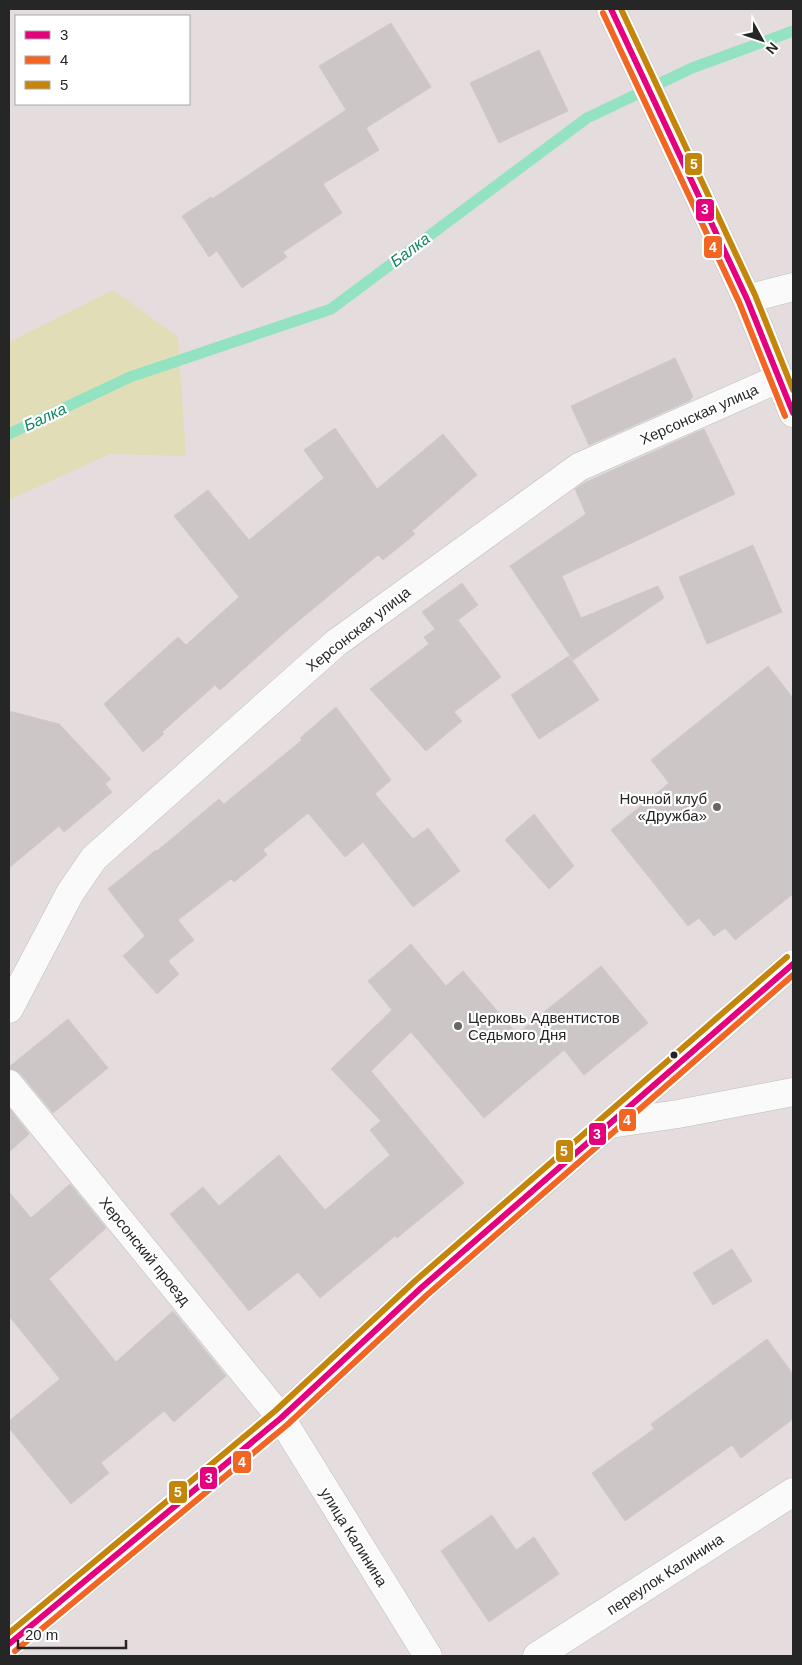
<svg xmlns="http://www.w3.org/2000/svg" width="802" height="1665" font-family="Helvetica,sans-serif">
  <rect width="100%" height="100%" fill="#e5dcdd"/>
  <!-- green -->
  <polygon fill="#e1ddb6" points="113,290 178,337 186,456 110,454 9,500 9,342"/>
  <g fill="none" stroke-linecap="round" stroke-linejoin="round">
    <!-- stream -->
    <polyline stroke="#93e3c2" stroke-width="11" points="9,434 130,377 331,309 587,118 692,68 793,31"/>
  </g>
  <!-- building -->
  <g fill="#cdc6c7" stroke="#d0c8c9">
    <polygon points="391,23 431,87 366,128 379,150 323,184 342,213 283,252 287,257 242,288 217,251 209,257 182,216 211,197 212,199 346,110 319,66"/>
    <polygon points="539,50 568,111 499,143 470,83"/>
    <polygon points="675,358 693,397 690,399 691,400 589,445 571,406"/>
    <polygon points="335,428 377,489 443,434 477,475 412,531 415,534 383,560 378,555 290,628 220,690 215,685 162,732 164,734 143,752 104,704 178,637 186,645 239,597 174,516 208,490 249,540 324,478 304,450"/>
    <polygon points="704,429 735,494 562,576 581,618 658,586 664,598 573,660 510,566 586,514 575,489 584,483"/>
    <polygon points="753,545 782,612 707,644 679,577"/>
    <polygon points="462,583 478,605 458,620 501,677 454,712 462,721 426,751 370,689 429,644 424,637 435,629 422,612"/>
    <polygon points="569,656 599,700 539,739 511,695"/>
    <polygon points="768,666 793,698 793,894 735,940 725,928 714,936 699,918 688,926 611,830 669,783 651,760"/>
    <polygon points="336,707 391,780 375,794 413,839 428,828 460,871 413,907 363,842 345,857 308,813 263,850 267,855 234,882 231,879 178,920 194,940 168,961 179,974 157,994 123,956 145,936 108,889 156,850 157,851 219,799 224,804 302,740 300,738"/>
    <polygon points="9,711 59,724 111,779 105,784 112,792 64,832 59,826 9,868"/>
    <polygon points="534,814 574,866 549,889 505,840"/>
    <polygon points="411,944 446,986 463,971 517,1034 601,966 648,1023 584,1075 564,1050 484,1118 411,1032 371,1071 464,1183 397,1238 395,1236 320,1298 298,1272 249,1311 170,1214 203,1187 219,1206 279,1155 325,1210 390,1155 370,1130 381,1121 331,1069 392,1010 368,981"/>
    <polygon points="68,1019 108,1068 53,1113 21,1074 15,1070 9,1069 9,1067"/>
    <polygon points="9,1108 29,1134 9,1152"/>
    <polygon points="70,1184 106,1228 49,1279 116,1362 173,1311 226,1376 174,1422 164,1411 101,1463 109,1473 71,1504 9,1428 9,1421 60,1379 9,1316 9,1192 31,1218"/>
    <polygon points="732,1249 752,1281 713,1305 693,1273"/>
    <polygon points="767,1339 793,1374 793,1419 741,1458 732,1445 625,1521 592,1473 654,1429 651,1424"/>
    <polygon points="492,1515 516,1550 534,1537 559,1574 489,1622 441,1551"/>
  </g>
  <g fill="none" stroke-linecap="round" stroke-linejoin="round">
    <!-- minor casing -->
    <g stroke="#bebdbd" stroke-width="29">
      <g id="minor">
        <polyline points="747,299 793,287"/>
        <polyline points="9,1009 70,893 94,858 336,643 579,467 780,378"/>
        <polyline points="9,1084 281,1418 428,1656"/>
        <polyline points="610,1124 678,1114 793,1092"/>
        <polyline points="9,1644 281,1418 421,1288 793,964"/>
        <polyline points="537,1656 793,1492"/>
      </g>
    </g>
    <!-- secondary casing -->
    <g stroke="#bebdbd" stroke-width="29">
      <polyline id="secondary" points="611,9 747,299 793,413"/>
    </g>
    <!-- minor -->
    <use href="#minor" stroke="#fbfafa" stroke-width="28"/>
    <!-- secondary -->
    <use href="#secondary" stroke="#fbfafa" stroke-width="28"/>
    <!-- bus-1 casing -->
    <g stroke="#fff" stroke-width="10">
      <g id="bus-1">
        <polyline points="611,9 747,299 793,413"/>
        <polyline points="9,1644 281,1418 421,1288 793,964"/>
      </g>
    </g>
    <!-- bus-2 casing -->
    <g stroke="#fff" stroke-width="10">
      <g id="bus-2">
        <polyline points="603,13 739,302 785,416"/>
        <polyline points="15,1651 287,1425 427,1295 793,975"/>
      </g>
    </g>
    <!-- bus-3 casing -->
    <g stroke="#fff" stroke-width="10">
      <g id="bus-3">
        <polyline points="621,9 755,295 793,390"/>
        <polyline points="9,1633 275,1411 415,1281 787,957"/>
      </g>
    </g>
    <!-- bus-1 -->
    <use href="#bus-1" stroke="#e5007d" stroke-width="6"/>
    <!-- bus-2 -->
    <use href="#bus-2" stroke="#f26522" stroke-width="6"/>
    <!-- bus-3 -->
    <use href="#bus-3" stroke="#c3860a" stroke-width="6"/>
  </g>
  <!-- markers -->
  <g fill="#696666" stroke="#fff" stroke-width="2">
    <circle cx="717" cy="807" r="5"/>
    <circle cx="458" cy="1026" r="5"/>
  </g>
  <circle fill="#262626" stroke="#fff" stroke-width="2" cx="674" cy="1055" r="4.5"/>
  <g text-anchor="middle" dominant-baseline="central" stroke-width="4.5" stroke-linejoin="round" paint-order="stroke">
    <!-- street labels -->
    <g font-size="15" fill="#262626" stroke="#fff">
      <text transform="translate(699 414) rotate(-24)">Херсонская улица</text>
      <text transform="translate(358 629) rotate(-38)">Херсонская улица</text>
      <text transform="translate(145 1251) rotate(51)">Херсонский проезд</text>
      <text transform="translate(354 1537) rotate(58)">улица Калинина</text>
      <text transform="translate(665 1574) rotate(-33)">переулок Калинина</text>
    </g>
    <!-- poi labels -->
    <g font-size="15" fill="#262626" stroke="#fff" text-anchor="end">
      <text x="707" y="798">Ночной клуб<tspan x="707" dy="17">«Дружба»</tspan></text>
      <text x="468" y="1017" text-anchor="start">Церковь Адвентистов<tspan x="468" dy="17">Седьмого Дня</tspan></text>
    </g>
    <!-- water labels -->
    <g font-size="16" font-style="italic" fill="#158662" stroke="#fff">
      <text transform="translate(410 250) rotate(-37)">Балка</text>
      <text transform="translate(45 417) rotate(-25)">Балка</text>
    </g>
  </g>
  <g stroke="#fff" stroke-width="2">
    <rect x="684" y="152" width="19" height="24" rx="5" fill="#c3860a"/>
    <rect x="695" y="198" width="20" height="24" rx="5" fill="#e5007d"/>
    <rect x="703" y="235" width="20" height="24" rx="5" fill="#f26522"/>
    <rect x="618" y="1108" width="19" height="24" rx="5" fill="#f26522"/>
    <rect x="588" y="1122" width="19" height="24" rx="5" fill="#e5007d"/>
    <rect x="555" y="1139" width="19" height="24" rx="5" fill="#c3860a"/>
    <rect x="232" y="1450" width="20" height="24" rx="5" fill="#f26522"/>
    <rect x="199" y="1466" width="19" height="24" rx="5" fill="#e5007d"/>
    <rect x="168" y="1480" width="20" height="24" rx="5" fill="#c3860a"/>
  </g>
  <g font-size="14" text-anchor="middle" font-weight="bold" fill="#fff">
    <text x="694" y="169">5</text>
    <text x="705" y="214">3</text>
    <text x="713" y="252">4</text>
    <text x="627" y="1125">4</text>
    <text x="597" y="1139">3</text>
    <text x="564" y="1156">5</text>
    <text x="242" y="1467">4</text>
    <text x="209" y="1483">3</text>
    <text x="178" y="1497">5</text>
  </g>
  <!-- border -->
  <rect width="802" height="1665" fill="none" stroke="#262626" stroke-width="20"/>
  <!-- legend -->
  <rect x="15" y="15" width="175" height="90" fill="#ffffff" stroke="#a8a8a8"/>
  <rect x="25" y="31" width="25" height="8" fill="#e5007d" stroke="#a8a8a8"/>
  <text x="60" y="40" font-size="15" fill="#262626">3</text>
  <rect x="25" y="56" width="25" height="8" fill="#f26522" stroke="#a8a8a8"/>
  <text x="60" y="65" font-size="15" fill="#262626">4</text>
  <rect x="25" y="81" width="25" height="8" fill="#c3860a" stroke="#a8a8a8"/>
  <text x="60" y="90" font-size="15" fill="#262626">5</text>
  <!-- north arrow -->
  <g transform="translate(762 40) rotate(130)" stroke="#ffffff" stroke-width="4" paint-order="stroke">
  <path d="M0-4L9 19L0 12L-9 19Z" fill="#262626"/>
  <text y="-8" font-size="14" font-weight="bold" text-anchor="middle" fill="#262626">N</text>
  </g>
  <!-- scale -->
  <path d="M18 1640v8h108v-8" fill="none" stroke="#262626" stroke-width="2.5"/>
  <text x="25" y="1640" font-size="15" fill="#262626" stroke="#ffffff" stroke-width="4" paint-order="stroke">20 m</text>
</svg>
